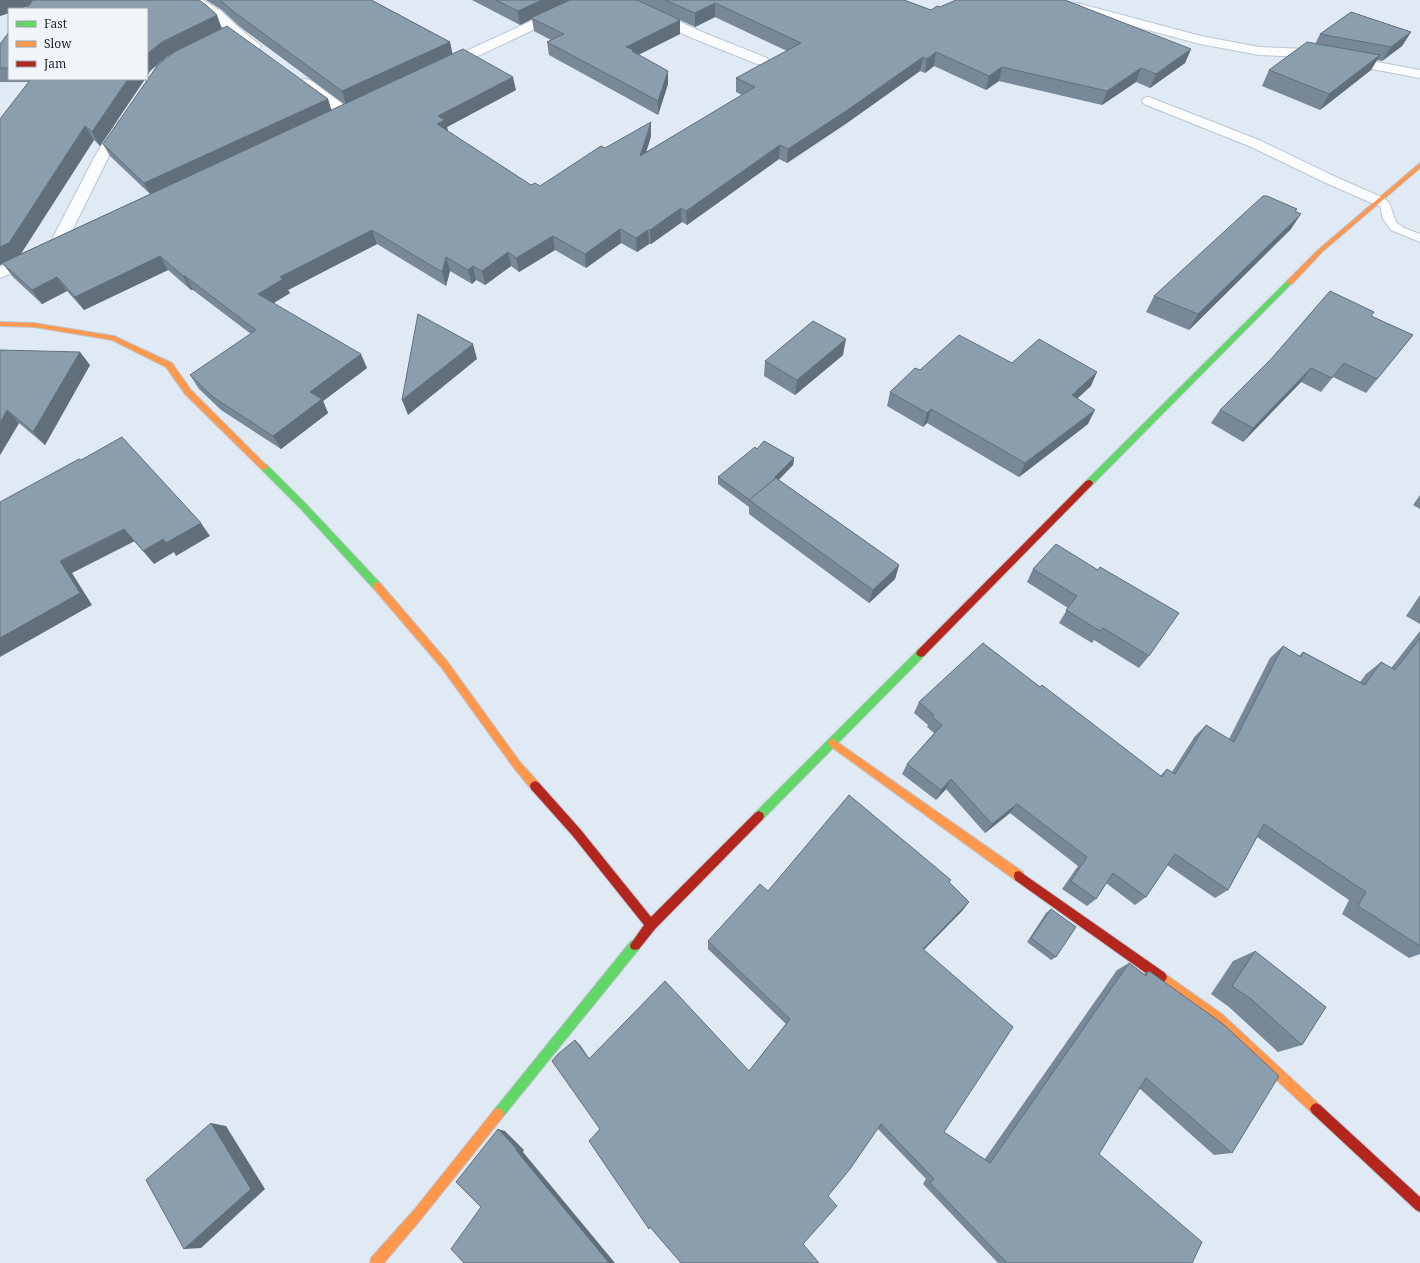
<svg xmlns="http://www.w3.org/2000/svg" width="1420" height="1263" font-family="'Noto Serif',serif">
  <rect width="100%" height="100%" fill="#dfeaf5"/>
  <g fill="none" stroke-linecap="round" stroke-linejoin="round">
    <!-- lane casing -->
    <g stroke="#bdc6d0" stroke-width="2">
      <polygon id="lane" points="1379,198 1389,202 1396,222 1404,228 1420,234 1420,242 1391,230 1383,219 1380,206 1373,201 1375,199"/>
    </g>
    <!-- street casing -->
    <g stroke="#bdc6d0" stroke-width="2">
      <g id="street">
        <polygon points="188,0 203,0 221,11 238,27 261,46 259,49 249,49 228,33 213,17"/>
        <polygon points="577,0 593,0 591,3 450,69 440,69 438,66 440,63"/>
        <polygon points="617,0 633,0 702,32 767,58 769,61 767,64 757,64 692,38 619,3"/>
        <polygon points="1077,3 1201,36 1259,47 1308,49 1420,70 1420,78 1308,57 1259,55 1200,44 1073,10 1071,7 1073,4"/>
        <polygon points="305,79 310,80 351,110 353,113 351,116 346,117 341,116 300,86 298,83 300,80"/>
        <polygon points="1149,97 1259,140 1338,178 1384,198 1387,201 1384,204 1379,206 1374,204 1328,184 1249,146 1144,104 1142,101 1144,98"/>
        <polygon points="122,121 127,122 129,125 109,156 64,247 62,251 56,252 50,251 48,247 95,156 117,122"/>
        <polygon points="35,252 41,253 43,257 41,261 0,278 0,267"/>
      </g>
    </g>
    <!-- fast casing -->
    <g stroke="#bdc6d0" stroke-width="2">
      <g id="fast">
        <polygon points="1288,280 1290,280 1293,282 1092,485 1086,485 1085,483 1086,481"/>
        <polygon points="264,464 267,465 306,504 380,583 381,586 380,589 374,589 300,508 261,469 260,467 261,465"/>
        <polygon points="921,649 924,650 926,653 924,656 763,819 759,821 755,819 754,816 755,813 918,650"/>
        <polygon points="635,940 639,941 640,945 639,949 502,1118 498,1120 494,1118 492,1114 494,1110 631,941"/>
      </g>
    </g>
    <!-- slow casing -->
    <g stroke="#bdc6d0" stroke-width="2">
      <g id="slow">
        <polygon points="1420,163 1420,168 1322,252 1292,284 1288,284 1288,280 1318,250"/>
        <polygon points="0,322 34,323 114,336 172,363 191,390 268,467 264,470 261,469 185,394 166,367 112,340 34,327 0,326"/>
        <polygon points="377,582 380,583 447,661 520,762 539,783 540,786 539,789 535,791 531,789 514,768 441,667 374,589 373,586 374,583"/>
        <polygon points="833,739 1023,872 1024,876 1023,880 1019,881 1015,880 830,746 828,743 830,740"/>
        <polygon points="1161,971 1222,1014 1320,1105 1322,1109 1320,1113 1316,1115 1312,1113 1214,1022 1157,981 1155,977 1157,973"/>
        <polygon points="498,1108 502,1110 504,1114 502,1118 422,1218 384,1263 370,1263 371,1258 414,1210 494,1110"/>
      </g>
    </g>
    <!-- jam casing -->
    <g stroke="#bdc6d0" stroke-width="2">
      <g id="jam">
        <polygon points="1089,480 1092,481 1093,483 1092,485 924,656 921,657 918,656 916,653 918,650 1086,481"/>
        <polygon points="535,781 539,783 580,829 651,917 755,813 759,811 763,813 764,816 763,819 655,929 639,949 635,950 631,949 630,945 644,925 572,835 531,789 530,786 531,783"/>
        <polygon points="1019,871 1165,973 1167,977 1165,981 1161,983 1157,981 1015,880 1014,876 1015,872"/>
        <polygon points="1316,1103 1320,1105 1420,1197 1420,1212 1416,1210 1312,1113 1310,1109 1312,1105"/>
      </g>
    </g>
    <!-- lane -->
    <use href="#lane" fill="#fafcfe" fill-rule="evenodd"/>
    <!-- street -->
    <use href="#street" fill="#fafcfe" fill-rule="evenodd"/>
    <!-- fast -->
    <use href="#fast" fill="#63d668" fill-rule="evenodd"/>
    <!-- slow -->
    <use href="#slow" fill="#ff974d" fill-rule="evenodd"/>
    <!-- jam -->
    <use href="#jam" fill="#b3261e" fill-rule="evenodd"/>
  </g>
  <!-- wall -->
  <g fill="#788896">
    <polygon points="0,0 222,28 328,99 331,110 344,104 239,26 222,10 206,0 372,0 450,42 452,54 516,90 447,127 448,131 531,185 540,186 605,148 651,136 646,152 742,95 736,92 736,78 787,51 715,17 695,27 654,8 680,34 638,55 668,71 668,84 658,115 549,55 547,42 551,40 534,31 532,19 520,25 472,0 904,0 931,10 940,7 1191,49 1185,63 1150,88 1136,82 1102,105 999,81 986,90 934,66 925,73 920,71 847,123 787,163 779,159 687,225 682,222 651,244 649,244 637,252 621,243 586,268 555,250 519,272 511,266 485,285 476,280 472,284 450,271 446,286 377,244 288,290 290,293 274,303 367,368 323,401 328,413 281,449 221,410 199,389 190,375 251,334 193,290 191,290 168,270 84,310 67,291 42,304 13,277 3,264 0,265 0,119 29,82 0,82 0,44 9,32 9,79 145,79 100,146 94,140 20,254 150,194 110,156 103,144 172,54 168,56 151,70 28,6 20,9 9,9 9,13 0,16"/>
    <polygon points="1411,32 1402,46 1382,61 1377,60 1371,70 1320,110 1262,86 1269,70 1315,44 1320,34"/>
    <polygon points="1296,211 1291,229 1189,330 1146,312 1154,296"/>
    <polygon points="1371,316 1413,335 1366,393 1333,377 1321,392 1301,382 1243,442 1211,423 1220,410"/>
    <polygon points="0,350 90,365 45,445 19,423 0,455"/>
    <polygon points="843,355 795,395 764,376 765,361"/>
    <polygon points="1012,363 1091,386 1077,398 1088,424 1019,477 927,423 923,427 887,406 890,392 920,370"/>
    <polygon points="757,449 794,458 793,465 779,480 899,565 895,579 869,603 749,514 749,507 718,484 718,477"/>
    <polygon points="1420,495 1420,509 1413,505"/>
    <polygon points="1056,544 1149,656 1139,668 1094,640 1092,643 1059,623 1068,608 1027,582 1033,569"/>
    <polygon points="1420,595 1420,624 1406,616"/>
    <polygon points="1420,631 1420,954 1409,958 1342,914 1349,900 1257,837 1228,890 1215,898 1167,865 1146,897 1135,905 1106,883 1096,899 1087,906 1062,889 1078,866 1010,813 985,833 946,789 936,800 902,774 907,764 934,733 927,727 928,725 914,713 919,702 1040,687 1160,776 1167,769 1172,772 1195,736 1206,725 1229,739 1270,658 1283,646 1299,656 1303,652 1360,682 1366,674 1381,662 1391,668"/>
    <polygon points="949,882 969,902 962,911 923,950 944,1132 984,1160 1117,970 1129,963 1144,974 1149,971 1232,1153 1214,1155 1139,1088 1099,1154 1192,1263 998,1263 923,1184 926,1179 878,1129 600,1129 580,1045 589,1059 749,1071 786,1024 708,949 708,941 768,891"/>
    <polygon points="1051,909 1056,957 1051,960 1027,942 1046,913"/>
    <polygon points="1255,951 1302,1045 1278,1052 1229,1007 1211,994 1233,961"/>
  </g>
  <!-- shaded-wall -->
  <g fill="#616f7a">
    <polygon points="0,0 46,0 20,9 9,9 9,13 0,16"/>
    <polygon points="542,0 573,0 531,18 532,19 520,25 518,11"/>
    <polygon points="715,3 715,17 695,27 695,13"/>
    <polygon points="217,15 222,29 168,56 151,70 147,76 147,54 162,42"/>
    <polygon points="680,20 680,34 634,57 626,47"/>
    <polygon points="1411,32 1402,46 1382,61 1391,47"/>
    <polygon points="450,42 453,56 346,105 342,91"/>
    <polygon points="1191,49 1185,63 1150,88 1156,74"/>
    <polygon points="936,52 934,66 925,73 927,59"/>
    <polygon points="1380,55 1371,70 1320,110 1329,94"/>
    <polygon points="923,57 920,71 847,123 787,163 788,149"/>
    <polygon points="1002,67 999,81 986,90 989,76"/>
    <polygon points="1141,68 1136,82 1102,105 1107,91"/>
    <polygon points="668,71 668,84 658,115 658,101"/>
    <polygon points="513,77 516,90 447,127 448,134 437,124 438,116"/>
    <polygon points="128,79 145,79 100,146 92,132"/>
    <polygon points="328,99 332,112 151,195 144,183"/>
    <polygon points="651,122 651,136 641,170 640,156"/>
    <polygon points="85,126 94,140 19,257 0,265 0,247"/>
    <polygon points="780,145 779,159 687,225 686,211"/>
    <polygon points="681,208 682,222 651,244 650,230"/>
    <polygon points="1301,214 1291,229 1189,330 1198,314"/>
    <polygon points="620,229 621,243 586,268 585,254"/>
    <polygon points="372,230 377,244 288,290 290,293 265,308 258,294 280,277"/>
    <polygon points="648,230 649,244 637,252 636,238"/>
    <polygon points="553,236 555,250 519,272 516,258"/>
    <polygon points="508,252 511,266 485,285 482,271"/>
    <polygon points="160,256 168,270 84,310 75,297"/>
    <polygon points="446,257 450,271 446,286 442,272"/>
    <polygon points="473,266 476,280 472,284 468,270"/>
    <polygon points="183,276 185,276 193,290 191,290"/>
    <polygon points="57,277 67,291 42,304 32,290"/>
    <polygon points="846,339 843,355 795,395 797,380"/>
    <polygon points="473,344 477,359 408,415 402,400"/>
    <polygon points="80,352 90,365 45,445 33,432"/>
    <polygon points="361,354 367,368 323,401 328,413 281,449 273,436 310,392"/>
    <polygon points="1311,368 1301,382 1243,442 1253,428"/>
    <polygon points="1097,372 1091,386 1066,409 1072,395"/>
    <polygon points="931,409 927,423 923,427 927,413"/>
    <polygon points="7,410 19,423 0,455 0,423"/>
    <polygon points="1095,410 1088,424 1019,477 1025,463"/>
    <polygon points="794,458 793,465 774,484 775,477"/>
    <polygon points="201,523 210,536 176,556 174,552 154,564 143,551 163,539"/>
    <polygon points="124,529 135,541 72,573 92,605 0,657 0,638 60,561"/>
    <polygon points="899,565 895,579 869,603 873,590"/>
    <polygon points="951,779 946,789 936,800 941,790"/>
    <polygon points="1017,804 1010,813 985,833 992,824"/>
    <polygon points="969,902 962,911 917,957 923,949"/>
    <polygon points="575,1040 580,1045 593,1064 589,1059"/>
    <polygon points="211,1123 226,1126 265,1189 201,1248 184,1249"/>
    <polygon points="498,1129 505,1131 524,1150 523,1152 615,1263 609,1263"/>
  </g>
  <!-- building -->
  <g fill="#8b9eae" stroke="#616f7a">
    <polygon points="33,0 199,0 206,5 217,15 162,42 147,54 147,9 26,9"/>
    <polygon points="220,0 371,0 450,42 342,91 234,12"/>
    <polygon points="496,0 542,0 518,11"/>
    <polygon points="570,0 637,0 680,20 626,47 634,50 632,51 668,71 658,101 547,42 564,34 531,18"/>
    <polygon points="665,0 904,0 931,10 937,6 940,7 956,0 1065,0 1191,49 1156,74 1141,68 1107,91 1002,67 989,76 936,52 927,59 923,57 849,109 788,149 780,145 686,211 681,208 650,230 648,230 636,238 620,229 585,254 553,236 516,258 508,252 482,271 473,266 468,270 446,257 442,272 372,230 280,277 283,279 258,294 361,354 310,392 322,399 273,436 213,397 190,375 256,330 185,276 183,276 160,256 75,297 57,277 32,290 2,263 463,49 513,77 438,116 445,120 437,124 531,185 535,183 540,186 601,146 605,148 651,122 640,156 755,87 736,78 801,43 715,3 695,13"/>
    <polygon points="1351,12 1411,32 1391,47 1320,34"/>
    <polygon points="227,26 328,99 144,183 103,144 157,66 174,52"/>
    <polygon points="9,32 9,68 0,68 0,44"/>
    <polygon points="1307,42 1380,55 1329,94 1269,70"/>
    <polygon points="31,79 128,79 92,132 85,126 9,243 0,247 0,119"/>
    <polygon points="1263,196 1267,196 1297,209 1295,211 1301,214 1198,314 1154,296"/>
    <polygon points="1330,291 1374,312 1371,316 1413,335 1377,379 1344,363 1332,378 1311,368 1253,428 1220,410 1272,358"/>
    <polygon points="418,314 473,344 402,400"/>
    <polygon points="813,321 846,339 797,380 765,361"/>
    <polygon points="959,335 1012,363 1039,339 1097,372 1072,395 1095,410 1025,463 931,409 927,413 890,392 915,368 920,370"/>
    <polygon points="0,350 80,352 33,432 7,410 0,423"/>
    <polygon points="122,437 201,523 166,543 163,539 143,551 124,529 60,561 80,593 0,638 0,502 79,459 81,460"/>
    <polygon points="764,441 794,458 775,477 779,480 776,478 750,500 718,477 755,447 757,449"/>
    <polygon points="776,478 899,565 873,590 749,500"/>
    <polygon points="1056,544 1098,570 1100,567 1179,613 1149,656 1103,628 1100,631 1066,610 1077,596 1033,569"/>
    <polygon points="1420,638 1420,946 1358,906 1366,892 1264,824 1228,890 1175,854 1146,897 1113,873 1096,899 1071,881 1087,857 1017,804 992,824 951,779 941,790 907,764 942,725 932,717 934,715 919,702 983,643 1040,687 1042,685 1162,777 1167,769 1175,774 1206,725 1234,742 1283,646 1301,657 1303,652 1365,685 1381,662 1395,670"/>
    <polygon points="849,795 951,880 949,882 969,902 923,949 1013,1027 944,1132 990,1163 1129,963 1146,976 1149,971 1223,1024 1279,1076 1232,1153 1146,1078 1099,1154 1202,1242 1192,1263 1007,1263 930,1183 934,1179 881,1124 850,1169 828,1196 837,1206 803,1244 819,1263 681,1263 650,1227 649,1229 589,1141 600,1129 552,1061 558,1054 575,1040 589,1059 665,981 749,1071 790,1019 708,941 760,884 768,891"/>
    <polygon points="1051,909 1076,927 1056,957 1031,938"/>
    <polygon points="1255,951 1326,1007 1302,1045 1251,999 1232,986"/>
    <polygon points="211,1123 251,1189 184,1249 146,1180"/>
    <polygon points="498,1129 517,1149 516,1150 609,1263 464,1263 451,1249 481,1207 456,1182"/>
  </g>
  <!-- legend -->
  <rect x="8" y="8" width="140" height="72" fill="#f1f5fa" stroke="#9ba0a7"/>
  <rect x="16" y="21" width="20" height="6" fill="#63d668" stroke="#9ba0a7"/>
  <text x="44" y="28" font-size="12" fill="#19212a">Fast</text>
  <rect x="16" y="41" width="20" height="6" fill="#ff974d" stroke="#9ba0a7"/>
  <text x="44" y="48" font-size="12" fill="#19212a">Slow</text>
  <rect x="16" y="61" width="20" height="6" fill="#b3261e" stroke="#9ba0a7"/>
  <text x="44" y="68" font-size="12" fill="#19212a">Jam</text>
</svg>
